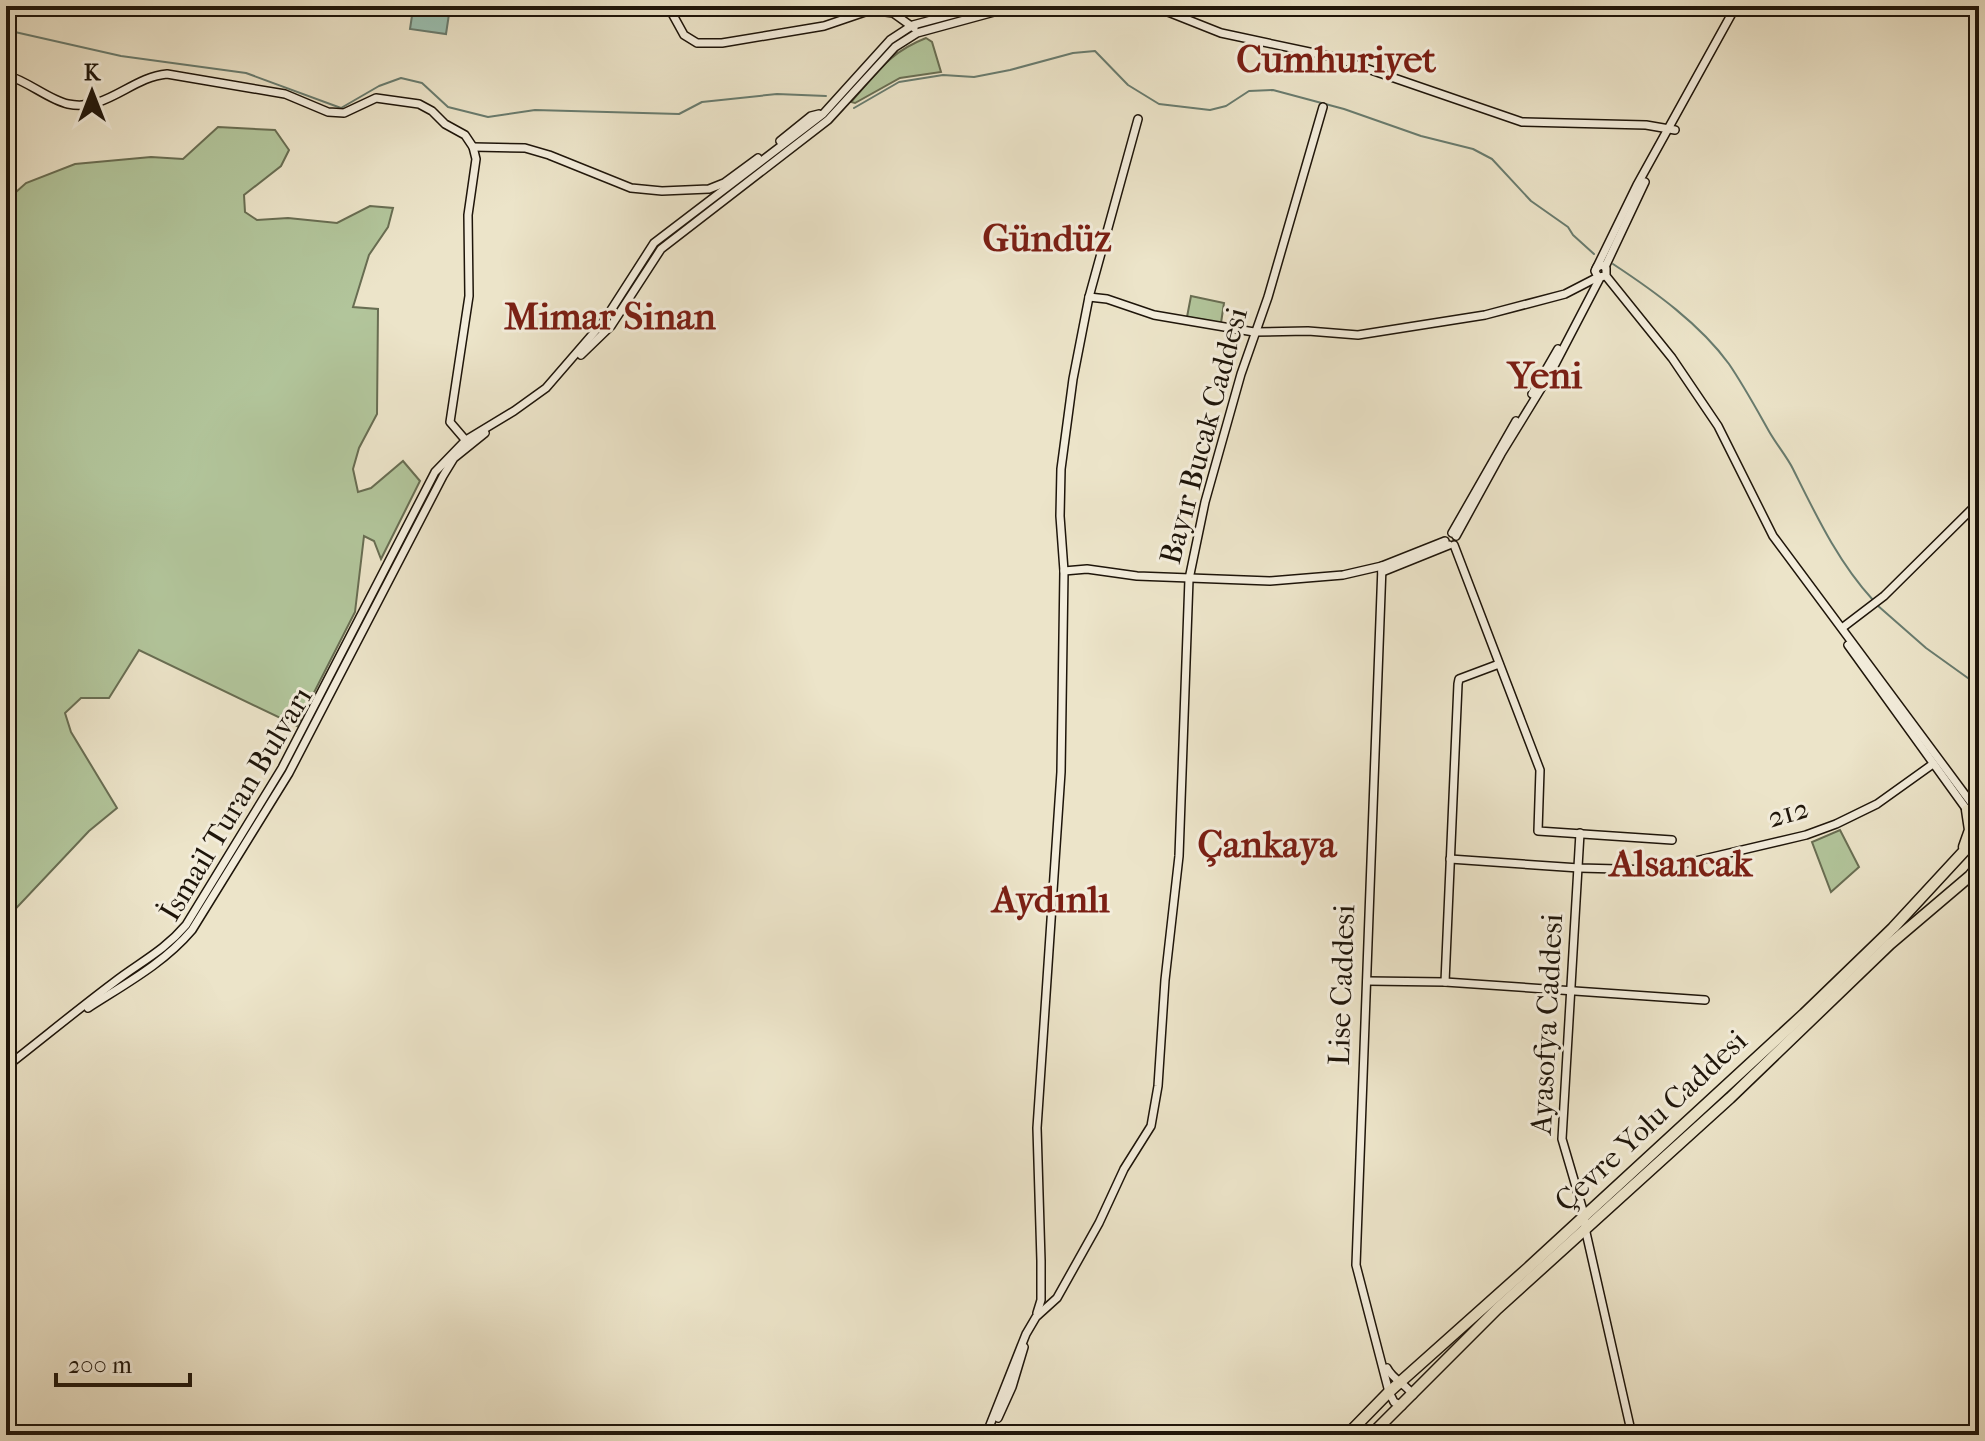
<svg xmlns="http://www.w3.org/2000/svg" width="1985" height="1441" font-family="'IM FELL French Canon',serif">
  <rect width="100%" height="100%" fill="#ece4c9"/>
  <filter id="stains"><feTurbulence type="fractalNoise" baseFrequency=".0025" numOctaves="4"/><feColorMatrix values="0 0 0 0 .2 0 0 0 0 .09 0 0 0 0 .02 0 0 0 .5 -.17"/></filter>
  <radialGradient id="worn" r=".72"><stop offset=".6" stop-color="#630" stop-opacity="0"/><stop offset="1" stop-color="#630" stop-opacity=".3"/></radialGradient>
  <!-- green -->
  <g fill="#b2c59b" stroke="#686d52" stroke-width="2">
    <path d="M926 38 932 42 941 72 900 78 855 103 851 102C877 73 888 53 926 38Z"/>
    <polygon points="218,127 275,130 289,150 281,166 244,195 245,212 257,220 288,218 337,223 370,206 393,208 388,227 369,255 353,307 378,309 377,414 359,448 353,469 358,492 371,488 403,461 420,481 381,559 374,541 364,536 355,612 297,726 139,650 109,698 81,698 65,713 71,732 117,808 89,831 6,919 6,201 26,183 75,164 151,157 183,159"/>
    <polygon points="1191,296 1224,303 1221,323 1187,317"/>
    <polygon points="1840,830 1859,867 1831,892 1812,842"/>
  </g>
  <!-- water -->
  <polygon fill="#9abfb0" stroke="#687b6e" stroke-width="2" points="413,9 449,14 446,34 410,29"/>
  <g fill="none" stroke-linecap="round" stroke-linejoin="round">
    <!-- stream -->
    <g stroke="#687b6e" stroke-width="2">
      <polyline points="6,30 121,56 246,73 341,108 379,86 401,78 422,83 448,107 488,117 535,110 679,114 702,102 777,94 826,96"/>
      <polyline points="854,108 899,82 943,75 974,77 1010,70 1073,53 1095,51 1128,85 1159,104 1210,110 1226,106 1249,91 1273,90 1344,109 1421,136 1473,149 1492,159 1531,201 1568,227 1573,235 1594,254"/>
      <path d="M1613 264C1654 291 1700 324 1729 364 1744 386 1757 410 1770 433 1777 445 1787 457 1793 469 1816 515 1838 562 1873 600"/>
      <polyline points="1877,605 1926,648 1979,686"/>
    </g>
    <!-- secondary casing -->
    <g stroke="#1e150a" stroke-width="10">
      <g id="secondary">
        <polyline points="668,6 684,35 697,43 722,43 824,26 871,10 893,13 914,28"/>
        <polyline points="1153,6 1221,33 1333,57 1522,122 1646,125 1675,130"/>
        <path d="M6 75C28 81 49 100 68 104 107 112 131 77 167 74L285 94 328 112 344 113 376 98 419 104 432 111 445 124 465 135 473 147 476 159 468 215 469 296 450 422 468 443"/>
        <polyline points="780,141 811,116 819,114"/>
        <polyline points="473,147 525,148 549,155 631,188 662,191 709,189 724,183 758,158"/>
        <polyline points="1605,267 1645,182"/>
        <polyline points="1596,269 1637,185 1736,6"/>
        <polyline points="1606,276 1598,277 1595,271 1597,267 1602,265 1606,268 1606,276 1672,358 1718,426 1773,536 1978,812"/>
        <polyline points="1089,297 1107,299 1154,315 1254,332 1308,331 1358,335 1485,315 1565,294 1598,277"/>
        <polyline points="581,355 611,326 661,249 828,120 895,47 917,33 1016,6"/>
        <polyline points="1532,394 1558,349"/>
        <polyline points="1452,533 1516,421"/>
        <polyline points="1456,536 1501,454 1550,374 1600,278"/>
        <polyline points="1454,545 1540,770 1538,831 1672,840"/>
        <polyline points="1382,566 1356,1265 1389,1392 1394,1402 1402,1406"/>
        <polyline points="1064,571 1087,569 1137,576 1270,581 1343,575 1382,566 1445,541"/>
        <polyline points="1382,572 1449,545"/>
        <polyline points="1842,628 1884,596 1979,502"/>
        <polyline points="1848,645 1967,810 1979,833"/>
        <polyline points="1580,833 1562,1139 1584,1214 1585,1228 1632,1435"/>
        <polyline points="1450,859 1579,868 1657,870 1806,835 1836,824 1877,804 1933,764"/>
        <polyline points="1367,981 1445,982 1705,1000"/>
        <polyline points="1445,982 1458,684 1459,679 1499,664"/>
        <path d="M88 1008C125 984 163 964 192 930L289 773 443 476 454 458 485 433"/>
        <path d="M6 1067C42 1039 77 1010 113 983 140 962 163 952 186 925L282 768 435 472 466 440 514 411 546 388 604 321 654 243 823 114 890 40 913 25 984 6"/>
        <polyline points="1037,1313 1041,1300 1041,1261 1037,1128 1061,772 1064,571 1060,516 1061,469 1073,379 1089,297 1138,119"/>
        <path d="M1387 1368C1393 1380 1406 1384 1413 1395"/>
        <polyline points="998,1418 1012,1387 1024,1347"/>
        <polyline points="986,1435 1026,1334 1036,1317 1057,1298 1099,1223 1124,1169 1151,1126 1158,1086 1165,980 1179,856 1189,579 1205,502 1241,374 1268,297 1323,107"/>
      </g>
    </g>
    <!-- highway casing -->
    <g stroke="#1e150a" stroke-width="13">
      <g id="highway">
        <polyline points="1977,810 1979,810"/>
        <polyline points="1964,847 1970,830 1967,810"/>
        <polyline points="1347,1435 1389,1392 1528,1268 1804,1014 1893,928 1979,835"/>
        <polyline points="1371,1435 1497,1309 1730,1098 1890,944 1970,876 1979,865"/>
      </g>
    </g>
    <!-- secondary -->
    <use href="#secondary" stroke="#f3eddc" stroke-width="7"/>
    <!-- highway -->
    <use href="#highway" stroke="#ece4c9" stroke-width="10"/>
  </g>
  <g text-anchor="middle" dominant-baseline="central" stroke-width="6" stroke-linejoin="round" paint-order="stroke">
    <!-- street labels -->
    <g font-size="30" fill="#1e150a" stroke="#f3eddc">
      <text transform="translate(1204 436) rotate(-75)">Bayır Bucak Caddesi</text>
      <text transform="translate(236 804) rotate(-59)">İsmail Turan Bulvarı</text>
      <text transform="translate(1788 813) rotate(-16)">212</text>
      <text transform="translate(1342 985) rotate(-88)">Lise Caddesi</text>
      <text transform="translate(1547 1024) rotate(-87)">Ayasofya Caddesi</text>
      <text transform="translate(1651 1121) rotate(-43)">Çevre Yolu Caddesi</text>
    </g>
    <!-- district labels -->
    <g font-size="38" font-weight="bold" fill="#7a1f14" stroke="#f3eddc">
      <text x="1336" y="59">Cumhuriyet</text>
      <text x="1047" y="238">Gündüz</text>
      <text x="610" y="316">Mimar Sinan</text>
      <text x="1545" y="375">Yeni</text>
      <text x="1267" y="844">Çankaya</text>
      <text x="1681" y="863">Alsancak</text>
      <text x="1051" y="899">Aydınlı</text>
    </g>
  </g>
  <!-- margin -->
  <rect width="1985" height="1441" fill="none" stroke="#ece4c9" stroke-width="32"/>
  <rect x="8" y="8" width="1969" height="1425" fill="none" stroke="#1e150a" stroke-width="4"/>
  <rect x="16" y="16" width="1953" height="1409" fill="none" stroke="#1e150a" stroke-width="2"/>
  <!-- north arrow -->
  <g transform="translate(92 92)" stroke="#f3eddc" stroke-width="6" paint-order="stroke">
  <path d="M0-6L14 30L0 20L-14 30Z" fill="#1e150a"/>
  <text y="-12" font-size="22" font-weight="bold" text-anchor="middle" fill="#1e150a">K</text>
  </g>
  <!-- scale -->
  <path d="M56 1373v12h134v-12" fill="none" stroke="#1e150a" stroke-width="4"/>
  <text x="68" y="1373" font-size="24" fill="#1e150a" stroke="#f3eddc" stroke-width="6" paint-order="stroke">200 m</text>
  <rect width="100%" height="100%" filter="url(#stains)"/>
  <rect width="100%" height="100%" fill="url(#worn)"/>
</svg>
